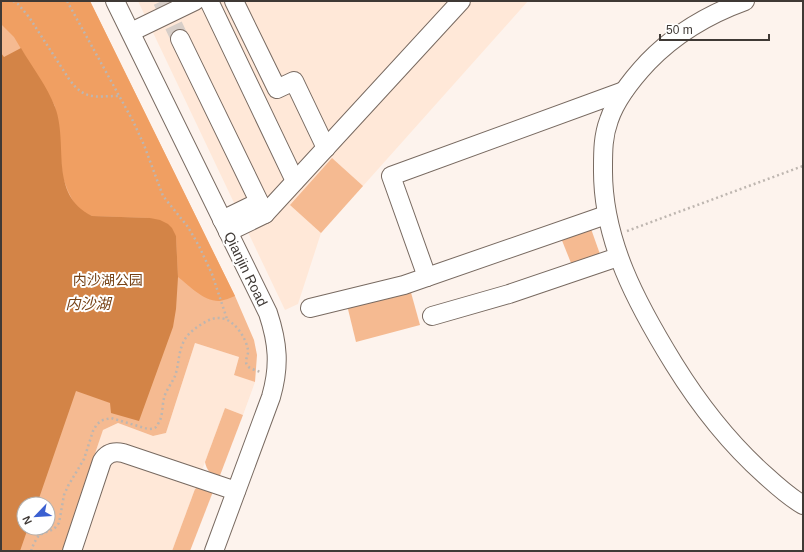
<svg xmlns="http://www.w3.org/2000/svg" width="804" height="552" font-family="Helvetica,'Noto Sans SC',sans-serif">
  <rect width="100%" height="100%" fill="#fdf3ed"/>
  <!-- built -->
  <g fill="#ffe8d8">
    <polygon points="138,1 528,1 321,233 298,304 285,310"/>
    <polygon points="195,343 239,357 234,374 255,382 243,415 225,408 172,551 62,551 103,430 118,423 153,436 166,433"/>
  </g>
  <!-- green -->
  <g fill="#f5ba91" fill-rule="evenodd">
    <path d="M1 1H90L235 296 254 340 257 355 255 382 234 375 239 357 195 343 166 433 153 436 118 423 103 430 62 551H1ZM24 504H48V528H24Z"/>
    <polygon points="332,158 363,186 321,233 290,205"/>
    <polygon points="590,226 601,257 573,268 561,238"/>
    <polygon points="410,289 420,325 356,342 347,305"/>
    <path d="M225 408 243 415 219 478C211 475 207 471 205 462Z"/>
    <polygon points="199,486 214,489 190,551 172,551 195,489"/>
  </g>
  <!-- forest -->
  <path fill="#f09f62" d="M1 1H90L235 296C230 298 225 300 220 301 204 302 190 286 178 277L176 236 150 218 92 216 83 212 74 203 68 191 63 178 55 106 14 37 1 24Z"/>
  <!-- water -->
  <path fill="#d38447" d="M21 48C32 67 47 86 55 107 69 144 48 194 92 216L150 218 160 220 168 224 172 228 176 236 178 277 176 309 173 327 139 421 111 413 110 403 76 391 37 504H24V528H28L20 551H1V53L4 57Z"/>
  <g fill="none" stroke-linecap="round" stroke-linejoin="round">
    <!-- minor-tunnel -->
    <polyline stroke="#d7cec8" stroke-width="18" stroke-dasharray="18 9" stroke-linecap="butt" points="162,1 180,39"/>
    <!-- minor casing -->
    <g stroke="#786a61" stroke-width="20">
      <g id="minor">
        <path d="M115 1 268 313C278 343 280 366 271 397L214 551"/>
        <polyline points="209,1 295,181"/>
        <polyline points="234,1 277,89 294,81 326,148"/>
        <path d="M745 1C709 14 675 34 648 62 633 78 616 99 609 120 603 136 603 151 603 168 602 240 637 304 674 364 700 406 728 442 765 475 777 486 789 497 803 505"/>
        <polyline points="131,32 195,1"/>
        <polyline points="180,39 265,214"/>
        <polyline points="222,220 259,202"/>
        <polyline points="228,232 265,214 461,1"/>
        <polyline points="427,277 391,176 624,91"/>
        <polyline points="310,308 404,285 606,215"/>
        <polyline points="432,316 509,294 618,257"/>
        <path d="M72 551 102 461C107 453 114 451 123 453L236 491"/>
      </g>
    </g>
    <!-- path -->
    <g stroke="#beb6b0" stroke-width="2.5" stroke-dasharray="2 3" stroke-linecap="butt">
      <path d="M13 1 18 4 29 17 69 79C85 101 94 96 119 96"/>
      <polyline points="67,1 133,121 144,145 163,196 188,227 199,246 212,274 227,319"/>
      <polyline points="627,231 803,166"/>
      <path d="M31 551 34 543 39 535 54 529 59 523 64 495 68 486 84 459 93 431 97 424 103 420 111 418 148 429C152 429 156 429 158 424 163 417 162 406 164 398 166 390 172 383 175 376 179 365 178 354 183 343 187 333 198 326 207 321 214 318 218 317 225 319 236 323 246 338 248 350 249 355 244 360 247 365 249 369 256 370 260 372"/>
    </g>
    <!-- minor -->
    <use href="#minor" stroke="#fff" stroke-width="18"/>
  </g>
  <g text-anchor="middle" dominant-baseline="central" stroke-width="4" stroke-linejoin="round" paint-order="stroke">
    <!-- street labels -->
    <g font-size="14" fill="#3f3935" stroke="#fff">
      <text transform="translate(246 269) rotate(64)">Qianjin Road</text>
    </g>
    <!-- park labels -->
    <g font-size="14" fill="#774317" stroke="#fff">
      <text x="108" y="280">内沙湖公园</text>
    </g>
    <!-- water labels -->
    <g font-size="15" font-style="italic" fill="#774216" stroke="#fff">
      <text x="88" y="303">内沙湖</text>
    </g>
  </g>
  <!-- border -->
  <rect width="804" height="552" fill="none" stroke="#3f3935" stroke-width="4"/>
  <!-- north arrow -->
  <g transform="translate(36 516) rotate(245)"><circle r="19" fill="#ffffff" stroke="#b2b0ae"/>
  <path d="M0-3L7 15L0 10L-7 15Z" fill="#3b60d1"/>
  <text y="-6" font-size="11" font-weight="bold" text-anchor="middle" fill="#3f3935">N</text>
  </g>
  <!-- scale -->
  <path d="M660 34v6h109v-6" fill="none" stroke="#3f3935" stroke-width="2"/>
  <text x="666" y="34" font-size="12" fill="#3f3935" stroke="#ffffff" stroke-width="3" paint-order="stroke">50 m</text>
</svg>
